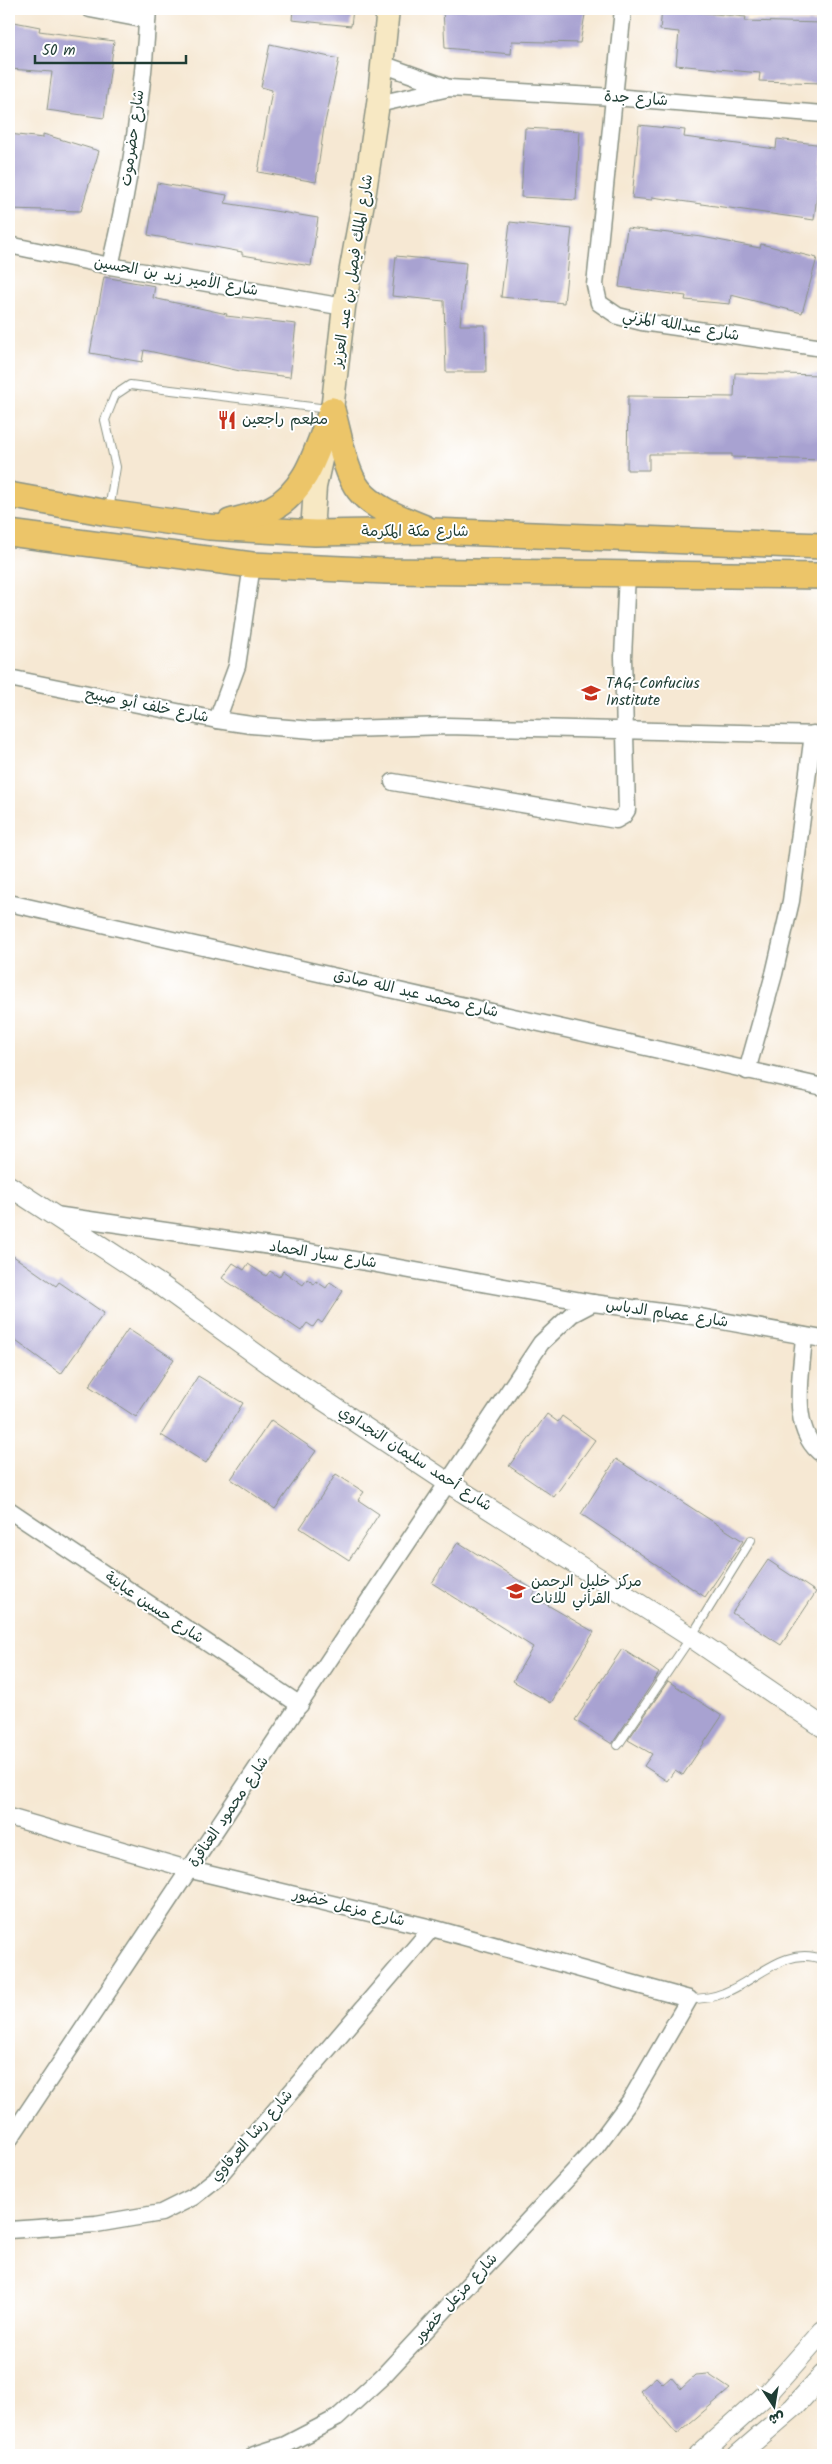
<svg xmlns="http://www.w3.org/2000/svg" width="832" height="2464" font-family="Kalam,'Playpen Sans Arabic',sans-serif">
  <rect width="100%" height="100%" fill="#fff"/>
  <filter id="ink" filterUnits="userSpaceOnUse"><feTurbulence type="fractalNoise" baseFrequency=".02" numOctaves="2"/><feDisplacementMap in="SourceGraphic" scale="10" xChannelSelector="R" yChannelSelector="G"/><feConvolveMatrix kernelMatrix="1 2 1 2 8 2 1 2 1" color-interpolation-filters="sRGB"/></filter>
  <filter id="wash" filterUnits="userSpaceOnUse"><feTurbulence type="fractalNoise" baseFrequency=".0096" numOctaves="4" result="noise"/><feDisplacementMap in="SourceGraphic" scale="20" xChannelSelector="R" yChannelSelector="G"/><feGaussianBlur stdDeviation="1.12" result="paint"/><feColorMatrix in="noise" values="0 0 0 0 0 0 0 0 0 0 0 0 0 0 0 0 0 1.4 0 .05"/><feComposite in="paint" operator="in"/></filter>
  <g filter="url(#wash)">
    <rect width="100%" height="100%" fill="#f6e8d3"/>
    <g id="blocks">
      <!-- building -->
      <g fill="#a8a2d1">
        <polygon points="293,9 353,9 351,26 292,20"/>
        <polygon points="443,9 586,9 580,43 512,41 511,54 445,48"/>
        <polygon points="662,9 746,17 745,21 823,23 823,83 759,81 760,73 676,65 679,32 660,30"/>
        <polygon points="9,21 40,27 39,31 114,41 104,118 47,110 52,72 9,69"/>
        <polygon points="270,44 339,59 324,127 316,182 258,172 272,90 261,87"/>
        <polygon points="639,125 685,130 684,137 776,149 777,139 823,145 814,220 652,197 652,200 632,198"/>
        <polygon points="525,128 580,131 576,200 521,197"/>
        <polygon points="9,134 43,138 43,134 99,151 81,211 9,209"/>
        <polygon points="157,183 227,195 225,203 318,218 311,266 242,255 242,252 148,235"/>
        <polygon points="510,222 572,229 564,303 501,297"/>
        <polygon points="627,228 702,237 760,248 761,244 817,258 802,313 731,295 730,304 685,300 686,296 619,287"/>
        <polygon points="396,256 466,263 460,325 485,325 486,372 446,372 444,301 392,296"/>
        <polygon points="104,277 155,286 153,298 227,314 226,316 296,324 290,377 240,371 144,350 142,362 90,353"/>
        <polygon points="735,373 823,375 823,460 732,457 732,454 649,454 649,470 627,470 628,396 734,397"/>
        <polygon points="9,1253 56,1286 59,1282 104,1313 61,1374 9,1336"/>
        <polygon points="233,1263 244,1270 248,1264 266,1276 270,1271 279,1277 283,1271 303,1285 307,1279 314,1284 316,1281 326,1288 330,1282 343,1291 322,1323 318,1320 313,1327 307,1323 301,1331 222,1278"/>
        <polygon points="128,1329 174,1359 136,1417 89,1386"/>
        <polygon points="198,1376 243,1403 206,1463 161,1435"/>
        <polygon points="547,1414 558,1422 562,1416 595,1440 554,1497 509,1466"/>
        <polygon points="271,1420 316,1451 275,1509 231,1479"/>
        <polygon points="616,1459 743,1541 705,1597 581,1514"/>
        <polygon points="336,1474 364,1492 358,1500 379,1514 349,1560 300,1528"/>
        <polygon points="458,1542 536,1591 532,1596 594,1632 551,1703 513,1681 533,1647 432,1583"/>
        <polygon points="768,1560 816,1592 781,1645 732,1613"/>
        <polygon points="622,1649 659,1673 612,1744 575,1720"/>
        <polygon points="668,1681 722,1716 683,1775 675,1770 667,1781 644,1766 652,1754 628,1740"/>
        <polygon points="708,2374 730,2389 677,2434 640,2391 656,2377 663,2384 671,2377 681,2389 696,2375"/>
      </g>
    </g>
  </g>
  <g filter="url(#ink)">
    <use href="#blocks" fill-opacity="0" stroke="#8a9284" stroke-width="1"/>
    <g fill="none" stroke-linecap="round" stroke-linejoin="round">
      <!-- service casing -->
      <g stroke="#8a9284" stroke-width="10">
        <g id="service">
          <polyline points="109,510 116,467 105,420 115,395 130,385 328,409"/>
          <polyline points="618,1745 691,1637 751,1540"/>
          <path d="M689 1999C701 1999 712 1998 724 1993 756 1981 786 1944 823 1960"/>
        </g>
      </g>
      <!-- minor casing -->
      <g stroke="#8a9284" stroke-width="19">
        <g id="minor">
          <polyline points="90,9 147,20"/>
          <polyline points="623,9 595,285 599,303 618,316 642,322 823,348"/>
          <polyline points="382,64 449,88"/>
          <polyline points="378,104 449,88 614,97 823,114"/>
          <polyline points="9,245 110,266 344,307"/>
          <path d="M110 266C130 182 143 95 148 9"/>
          <polyline points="9,678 217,720 237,666 252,565"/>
          <polyline points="217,720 251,725 313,730 447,726 823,735"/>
          <polyline points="393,782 616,820 623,816 627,810 623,657 627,574"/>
          <polyline points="9,903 823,1087"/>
          <polyline points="747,1071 774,974 791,901 813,734"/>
          <polyline points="55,1215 305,1251 593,1303"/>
          <path d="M804 1336C802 1372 788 1431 823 1455"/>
          <polyline points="9,1510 300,1705"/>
          <polyline points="9,1817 191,1870 432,1928 689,1999 630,2101 592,2152 383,2376 337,2418 285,2445 254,2455"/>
          <path d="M9 2140C187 1875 362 1607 541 1343L572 1314 593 1303 700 1317 823 1339"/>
          <polyline points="9,2230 96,2224 161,2213 193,2197 217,2178 432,1928"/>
        </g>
      </g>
      <!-- tertiary casing -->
      <g stroke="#8a9284" stroke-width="22">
        <g id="tertiary">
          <polyline points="9,1186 162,1286 278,1370 447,1482 691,1637 823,1727"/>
          <polyline points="699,2455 769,2392 823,2331"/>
          <polyline points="738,2455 794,2407 823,2375"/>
        </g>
      </g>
      <!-- secondary casing -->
      <g stroke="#8a9284" stroke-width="25">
        <polyline id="secondary" points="315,533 313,517 315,487 332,410 344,307 365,191 378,104 388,9"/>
      </g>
      <!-- primary casing -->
      <g stroke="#8a9284" stroke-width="28">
        <g id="primary">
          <path d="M332 410C339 433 344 471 359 490 374 509 403 519 425 528"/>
          <polyline points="9,495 108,513 209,527 315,533 432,531 823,546"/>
          <path d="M230 522C244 518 258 515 271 509 308 491 318 445 332 410"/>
          <polyline points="9,533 252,565 387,571 823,576"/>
        </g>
      </g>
      <!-- service -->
      <use href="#service" stroke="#fff" stroke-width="8"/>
      <!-- minor -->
      <use href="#minor" stroke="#fff" stroke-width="16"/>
      <!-- tertiary -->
      <use href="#tertiary" stroke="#fff" stroke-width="20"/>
      <!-- secondary -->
      <use href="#secondary" stroke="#f7e8c3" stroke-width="22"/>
      <!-- primary -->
      <use href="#primary" stroke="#ecc569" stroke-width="25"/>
    </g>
  </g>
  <!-- icons -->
  <defs>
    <g id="restaurant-bare" transform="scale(1.5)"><path d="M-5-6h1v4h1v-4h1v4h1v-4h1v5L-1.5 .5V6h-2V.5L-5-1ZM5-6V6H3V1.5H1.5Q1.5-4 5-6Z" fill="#c8321e" stroke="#fff" stroke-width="2.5" paint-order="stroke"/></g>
    <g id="university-bare" transform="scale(1.5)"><path d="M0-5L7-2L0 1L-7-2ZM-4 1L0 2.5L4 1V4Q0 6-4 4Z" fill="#c8321e" stroke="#fff" stroke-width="2.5" paint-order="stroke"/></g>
    <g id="school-bare" transform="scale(1.5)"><path d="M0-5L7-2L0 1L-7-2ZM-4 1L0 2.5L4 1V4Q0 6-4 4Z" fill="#c8321e" stroke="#fff" stroke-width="2.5" paint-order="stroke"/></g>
  </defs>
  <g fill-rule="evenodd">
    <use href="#restaurant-bare" x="227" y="420"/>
    <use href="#university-bare" x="591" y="693"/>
    <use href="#school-bare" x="516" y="1591"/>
  </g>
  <g text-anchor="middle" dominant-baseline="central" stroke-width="4" stroke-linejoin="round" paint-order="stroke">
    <!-- street labels -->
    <g font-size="15" fill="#1f3d34" stroke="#fff">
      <text transform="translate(636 99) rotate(4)">شارع جدة</text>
      <text transform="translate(133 138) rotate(-82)">شارع حضرموت</text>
      <text transform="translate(353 271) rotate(-81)">شارع الملك فيصل بن عبد العزيز</text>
      <text transform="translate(176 277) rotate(10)">شارع الأمير زيد بن الحسين</text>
      <text transform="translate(681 326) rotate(10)">شارع عبدالله المزني</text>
      <text x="415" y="532">شارع مكة المكرمة</text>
      <text transform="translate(147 706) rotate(11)">شارع خلف أبو صبيح</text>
      <text transform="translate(416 994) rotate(13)">شارع محمد عبد الله صادق</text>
      <text transform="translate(323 1255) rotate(9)">شارع سيار الحماد</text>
      <text transform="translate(667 1314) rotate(8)">شارع عصام الدباس</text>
      <text transform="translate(415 1459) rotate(33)">شارع أحمد سليمان النجداوي</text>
      <text transform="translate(154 1608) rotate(34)">شارع حسين عبابنة</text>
      <text transform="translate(229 1812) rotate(-56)">شارع محمود العناقرة</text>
      <text transform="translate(349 1908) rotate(14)">شارع مزعل خضور</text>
      <text transform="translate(252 2136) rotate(-49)">شارع رشا العرقاوي</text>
      <text transform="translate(456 2298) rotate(-47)">شارع مزعل خضور</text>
    </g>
    <!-- poi labels -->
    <g font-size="15" fill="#1f3d34" stroke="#fff" text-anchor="start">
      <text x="242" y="420">مطعم راجعين</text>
      <text x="606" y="684">TAG-Confucius<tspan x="606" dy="17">Institute</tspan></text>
      <text x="531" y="1582">مركز خليل الرحمن<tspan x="531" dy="17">القرأني للاناث</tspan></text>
    </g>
  </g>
  <!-- margin -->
  <rect width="832" height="2464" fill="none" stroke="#fff" stroke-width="30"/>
  <!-- north arrow -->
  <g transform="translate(774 2406) rotate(168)" stroke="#ffffff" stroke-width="4" paint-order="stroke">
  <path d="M0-4L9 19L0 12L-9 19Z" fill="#1f3d34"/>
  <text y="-8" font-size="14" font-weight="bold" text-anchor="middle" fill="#1f3d34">ش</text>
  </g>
  <!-- scale -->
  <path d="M35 55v8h151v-8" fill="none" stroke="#1f3d34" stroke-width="2.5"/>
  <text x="42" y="55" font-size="15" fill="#1f3d34" stroke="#ffffff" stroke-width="4" paint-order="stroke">50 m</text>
</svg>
